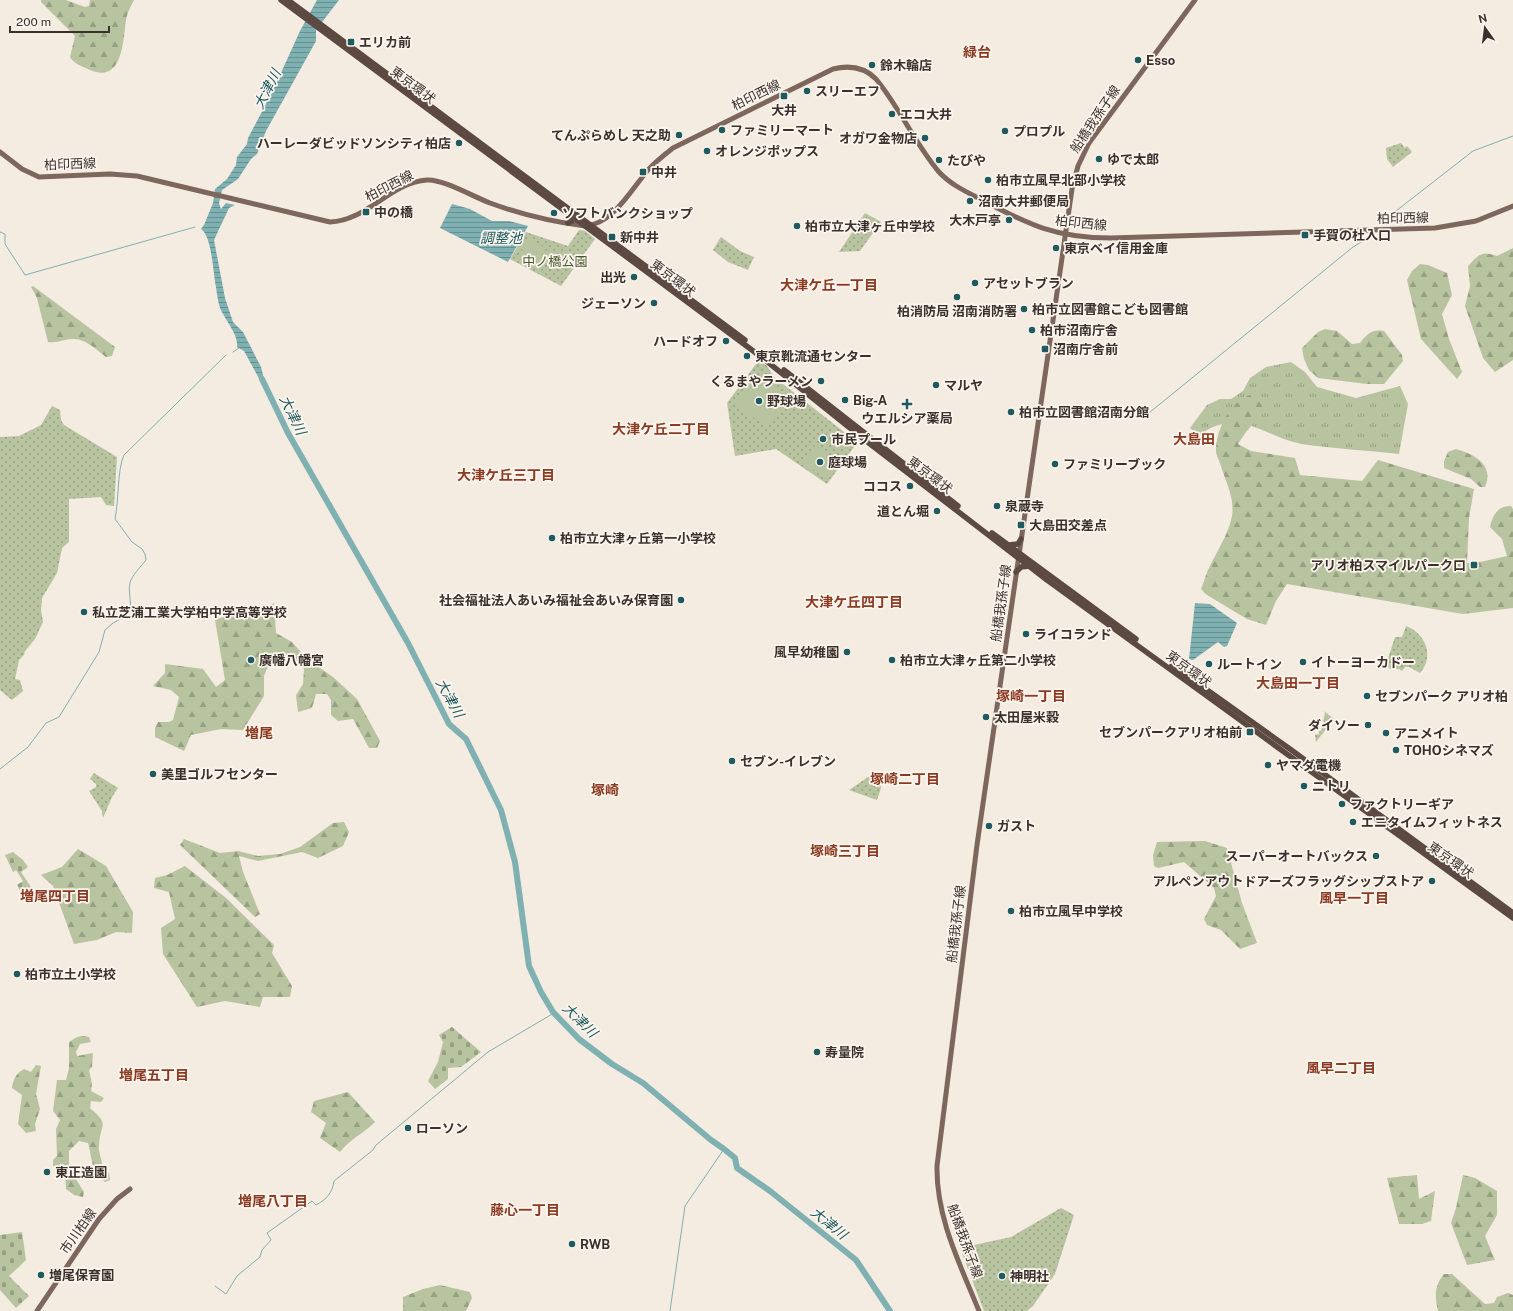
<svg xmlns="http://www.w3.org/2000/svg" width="1513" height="1311" font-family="'Public Sans','Noto Sans JP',sans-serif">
  <defs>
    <pattern id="grass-tufts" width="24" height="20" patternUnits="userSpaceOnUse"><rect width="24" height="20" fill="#b8c4a0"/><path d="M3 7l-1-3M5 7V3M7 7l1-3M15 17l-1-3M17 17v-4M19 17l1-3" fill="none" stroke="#97a083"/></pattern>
    <pattern id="forest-firs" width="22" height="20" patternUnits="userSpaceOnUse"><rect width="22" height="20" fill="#b8c4a0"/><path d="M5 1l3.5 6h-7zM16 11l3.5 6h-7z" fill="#97a083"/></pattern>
    <pattern id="cemetery-stones" width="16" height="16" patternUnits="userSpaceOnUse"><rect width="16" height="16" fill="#b8c4a0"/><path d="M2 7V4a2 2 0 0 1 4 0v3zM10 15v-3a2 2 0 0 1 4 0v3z" fill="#97a083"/></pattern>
    <pattern id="park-dots" width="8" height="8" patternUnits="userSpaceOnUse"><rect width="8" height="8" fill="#b8c4a0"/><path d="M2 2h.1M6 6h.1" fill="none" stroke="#97a083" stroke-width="1.8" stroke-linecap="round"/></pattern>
    <pattern id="water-rules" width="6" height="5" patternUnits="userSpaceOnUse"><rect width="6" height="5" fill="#7fb0b2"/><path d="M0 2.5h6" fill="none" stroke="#699091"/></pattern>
  </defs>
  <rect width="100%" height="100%" fill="#f4ebe1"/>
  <!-- grass -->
  <path fill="url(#grass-tufts)" d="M1291 362 1305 372 1317 387 1356 398 1400 386 1408 404 1399 454C1367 450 1334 449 1302 444 1263 437 1239 405 1198 436L1190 428 1207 405 1220 399H1231L1243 391 1250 378 1266 367Z"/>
  <!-- forest -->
  <g fill="url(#forest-firs)">
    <path d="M41 0H66L85 7 89 6 90 0H134C131 6 127 13 126 20 123 40 123 84 90 70 82 66 75 65 70 57L75 36 41 2Z"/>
    <path d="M1513 248V360L1495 372 1483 358 1465 306 1470 286 1468 266C1479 255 1481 250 1497 256Z"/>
    <polygon points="1420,264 1428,265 1447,273 1452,295 1442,314 1449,339 1462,372 1457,379 1421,339 1407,280 1412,271"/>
    <path d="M33 286 115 347 112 356 106 357C98 351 85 338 73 339 63 339 60 343 48 342L37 298 31 287Z"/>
    <path d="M1325 329 1337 331 1352 344 1360 343C1367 334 1372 329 1384 331L1402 355 1403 361 1384 384H1367L1318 378 1309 370 1304 359 1302 348 1318 332Z"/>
    <path d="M1257 393 1268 407 1246 432 1238 444 1251 451 1295 458 1300 475 1362 481 1378 460 1474 489 1469 518 1467 563 1480 562 1507 556 1502 539 1490 527C1493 515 1497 506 1511 506L1513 509V608L1463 614 1287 584 1276 601 1266 625 1247 619 1207 595 1201 589C1204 582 1206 573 1210 566 1218 549 1228 535 1232 516 1235 497 1225 481 1220 463 1219 460 1216 455 1216 451 1216 428 1232 397 1257 393Z"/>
    <path d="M1456 449C1474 454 1495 465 1485 487H1480L1471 479 1444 468V461L1448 452Z"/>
    <polygon points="274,603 276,633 292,642 307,659 333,677 357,699 380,741 377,748 369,748 353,719 338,721 331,715 331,700 327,694 316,694 312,708 298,712 296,695 303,684 304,669 292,658 280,657 269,664 264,676 264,696 243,730 221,729 191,735 184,751 155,737 155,728 158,722 169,722 173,720 179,697 171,690 153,686 165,673 165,664 203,669 216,687 225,680 215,620 239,611 262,609"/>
    <polygon points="1324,711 1334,719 1316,742 1315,735 1319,734 1319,731 1321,731 1325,713"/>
    <polygon points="344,822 349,832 343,846 318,858 302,852 258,861 239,856 243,872 260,914 255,917 180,845 184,839 220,853 238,851 258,856 280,854 300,847 333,823"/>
    <polygon points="1205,841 1227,848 1242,903 1257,943 1240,949 1221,930 1207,925 1204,919 1216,896 1214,888 1184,862 1158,868 1154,866 1153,855 1157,842"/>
    <polygon points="78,849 106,866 133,912 132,933 116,932 97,940 74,944 53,886 41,875 62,867"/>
    <polygon points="185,866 226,898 274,945 272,953 292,986 290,997 263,997 260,1007 225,1001 197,1007 163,954 161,928 175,919 169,892 154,888 155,878 167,875"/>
    <path d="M85 1036 89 1037 91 1042 80 1044 76 1052 77 1056 93 1053 92 1067 89 1070 92 1084 91 1091 104 1098 101 1102 91 1101 90 1108C111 1126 100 1123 99 1146 98 1152 102 1158 102 1165L109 1173 110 1180 105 1182C90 1167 93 1162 88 1143L79 1141 69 1151V1168L84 1192 83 1197 74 1195 66 1189 65 1172 53 1166V1160L57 1156 56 1129 60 1120 53 1111 57 1080H66L69 1068V1042L77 1037Z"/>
    <path d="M36 1065 41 1066 36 1094 40 1109 35 1124 36 1131 26 1133 18 1124 22 1095 12 1088C13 1080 16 1073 24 1069L31 1072Z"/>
    <path d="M348 1092 375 1122C364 1133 350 1139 340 1152L320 1138 326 1123 311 1112 314 1101Z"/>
    <polygon points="1417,1175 1419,1199 1435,1191 1431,1221 1422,1224 1399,1224 1387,1178"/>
    <polygon points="1463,1175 1475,1178 1497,1191 1497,1215 1485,1236 1495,1260 1467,1265 1451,1223 1456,1208"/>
    <path d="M1444 1274H1452L1485 1304 1494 1303 1497 1297 1508 1293 1513 1295V1311H1438C1435 1296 1434 1286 1444 1274Z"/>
    <polygon points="440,1285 470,1292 472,1298 466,1311 403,1311 403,1297 423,1289"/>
  </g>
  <!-- cemetery -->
  <g fill="url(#cemetery-stones)">
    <polygon points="13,852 23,860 28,867 21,872 33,890 38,891 27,904 17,885 23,881 16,870 13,872 5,855"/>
    <polygon points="452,1027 481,1052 461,1067 448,1068 448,1079 435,1089 428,1081 438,1062 443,1042 439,1035"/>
    <polygon points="22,1232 26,1260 9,1276 29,1296 16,1308 0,1290 0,1235"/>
  </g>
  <!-- park -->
  <g fill="url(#park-dots)">
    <polygon points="1401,143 1405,148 1407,146 1412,152 1393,167 1387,159 1386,148"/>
    <polygon points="865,213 881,222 860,251 839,252"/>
    <polygon points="579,230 585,231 595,239 561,286 510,259 526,232 568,246"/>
    <polygon points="721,237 740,251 754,257 748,270 728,262 713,250"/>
    <polygon points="759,360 767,366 774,377 853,439 854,447 827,484 776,449 735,456 727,403"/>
    <polygon points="52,406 60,410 61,420 64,425 117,457 114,506 106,505 101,497 69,499 69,542 62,548 57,573 42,598 41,610 43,622 35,639 25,651 24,655 19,660 15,679 20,680 23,691 12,700 0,690 0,437 19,436 41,425"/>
    <path d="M1406 626C1425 633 1435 656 1420 673L1409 667H1405L1402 671 1399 669H1390L1386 665 1395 637H1402Z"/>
    <polygon points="94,773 118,788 112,797 103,818 102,811 89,791 96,787 96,784 90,779"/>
    <polygon points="880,774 881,788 877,800 849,790 868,777"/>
    <polygon points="1061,1208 1074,1215 1055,1274 1033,1306 1027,1311 984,1311 960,1248 1011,1237"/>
  </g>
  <!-- garden -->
  <g fill="#b8c4a0">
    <polygon points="528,240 546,248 536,267 518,258"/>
    <path d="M760 374C768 377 776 382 779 390 785 401 781 421 768 425L739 410 735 405 738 398Z"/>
    <polygon points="814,446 837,462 825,478 802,462"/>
  </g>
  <!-- water -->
  <g fill="url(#water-rules)">
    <path d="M317 0H339L316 30V41L266 131 257 154 251 159 238 179 222 190 219 203 221 209 226 203 235 205 229 208 214 240 225 298 233 322 243 332 261 367 268 395 244 351 237 347C239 335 225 320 220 308 218 302 217 294 216 287 213 273 212 236 201 229L204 225 213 203 215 189 227 179 236 165 237 157 247 144 248 138 266 104 267 99 270 97 300 31Z"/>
    <polygon points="452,204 470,209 492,221 509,221 528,226 508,262 440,228"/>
    <polygon points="1195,603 1210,604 1237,623 1227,646 1224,647 1218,642 1193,660 1189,659"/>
  </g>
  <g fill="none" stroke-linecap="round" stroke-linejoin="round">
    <!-- stream -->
    <g stroke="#7fb0b2" stroke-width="1">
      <polyline points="1387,218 1473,151 1513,136"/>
      <polyline points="0,232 5,234 5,244 25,275 195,227"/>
      <polyline points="233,352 239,348"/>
      <polyline points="1144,417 1353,247 1373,235"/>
      <path d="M0 769 28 747 46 723 59 717 99 652 105 630 113 623 128 615 131 610C129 580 125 585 146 560L145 554 142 549 132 542 115 519C119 501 117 470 124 455L226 355"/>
      <path d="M215 1286 226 1294 237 1276 260 1257 262 1250 271 1240 267 1233 312 1201 316 1205C327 1199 332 1193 334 1181L373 1150 376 1145 488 1052 554 1013"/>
      <polyline points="670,1311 685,1206 724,1149"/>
    </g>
    <!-- river -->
    <polyline stroke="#7fb0b2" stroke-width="6" points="262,379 288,433 408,643 449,724 466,739 501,810 515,862 529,966 541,992 553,1012 579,1039 612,1064 643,1083 711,1140 724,1149 735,1158 737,1168 770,1191 856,1260 890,1311"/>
    <!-- major -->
    <g stroke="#7d675c" stroke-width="5">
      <path d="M0 152 22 169 39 177 110 174 137 176 330 222C367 221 391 182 427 180 443 179 474 197 490 203 520 214 554 222 585 226 613 224 631 190 648 170 656 161 664 155 673 148L833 69C849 65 864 67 876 79 900 108 915 144 939 172 951 185 967 192 982 200 1029 225 1056 238 1111 238L1435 228 1476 221 1513 206"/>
      <polyline points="37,1311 99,1219 117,1199 130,1189"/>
      <path d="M979 1311C960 1264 936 1218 937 1166L977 845 1072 189 1078 166 1089 143 1195 0"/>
    </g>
    <!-- highway -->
    <g stroke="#5c4a42" stroke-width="5.5">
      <polyline points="281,0 760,356 865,440 1047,580 1513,918"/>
      <polyline points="288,0 745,340"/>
      <polyline points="568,223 572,221 572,216"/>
      <polyline points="784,370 958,506"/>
      <polyline points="992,533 1136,639"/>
      <polyline points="1008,545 1018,544 1021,539"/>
      <polyline points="1016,572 1021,567 1029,566"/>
      <polyline points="1172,665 1290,749 1513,913"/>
    </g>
  </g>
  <!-- markers -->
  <g fill="#1f5a5e" stroke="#fbf5ee" stroke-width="1.5">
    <rect x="347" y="38" width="8" height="8" rx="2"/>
    <circle cx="1138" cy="60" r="4"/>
    <circle cx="872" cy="65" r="4"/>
    <circle cx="807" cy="91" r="4"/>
    <rect x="780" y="92" width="8" height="8" rx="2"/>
    <circle cx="892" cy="114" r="4"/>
    <circle cx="722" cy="130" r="4"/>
    <circle cx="1005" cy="131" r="4"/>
    <circle cx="679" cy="135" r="4"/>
    <circle cx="925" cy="138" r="4"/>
    <circle cx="459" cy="143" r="4"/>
    <circle cx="707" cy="151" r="4"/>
    <circle cx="1099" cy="159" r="4"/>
    <circle cx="939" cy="160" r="4"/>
    <rect x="639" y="168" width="8" height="8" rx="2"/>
    <circle cx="988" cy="180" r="4"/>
    <circle cx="970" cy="201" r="4"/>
    <rect x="362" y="208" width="8" height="8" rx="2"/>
    <circle cx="554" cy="213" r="4"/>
    <circle cx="1009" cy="220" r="4"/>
    <circle cx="797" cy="226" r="4"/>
    <rect x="1301" y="231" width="8" height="8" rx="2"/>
    <rect x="608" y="233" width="8" height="8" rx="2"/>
    <circle cx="1056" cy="248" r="4"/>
    <circle cx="634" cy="277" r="4"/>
    <circle cx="975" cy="283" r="4"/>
    <circle cx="957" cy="297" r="4"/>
    <circle cx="654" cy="303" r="4"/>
    <circle cx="1024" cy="309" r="4"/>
    <circle cx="1032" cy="330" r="4"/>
    <circle cx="726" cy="341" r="4"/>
    <rect x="1041" y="345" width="8" height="8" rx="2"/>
    <circle cx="747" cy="356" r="4"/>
    <circle cx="821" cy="381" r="4"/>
    <circle cx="936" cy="385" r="4"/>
    <circle cx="845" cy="400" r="4"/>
    <circle cx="759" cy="401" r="4"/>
    <path d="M905 398h4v4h4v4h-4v4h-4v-4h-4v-4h4z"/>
    <circle cx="1011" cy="412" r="4"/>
    <circle cx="823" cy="439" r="4"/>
    <circle cx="820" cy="462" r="4"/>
    <circle cx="1055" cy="464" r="4"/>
    <circle cx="910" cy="486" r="4"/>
    <circle cx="997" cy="506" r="4"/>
    <circle cx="937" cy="511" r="4"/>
    <rect x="1017" y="521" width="8" height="8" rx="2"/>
    <circle cx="552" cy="538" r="4"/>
    <rect x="1470" y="561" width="8" height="8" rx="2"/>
    <circle cx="681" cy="600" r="4"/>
    <circle cx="84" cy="612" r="4"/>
    <circle cx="1026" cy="634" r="4"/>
    <circle cx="847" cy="652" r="4"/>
    <circle cx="251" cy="660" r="4"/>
    <circle cx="892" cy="660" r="4"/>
    <circle cx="1303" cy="662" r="4"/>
    <circle cx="1209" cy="664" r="4"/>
    <circle cx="1367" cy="696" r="4"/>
    <circle cx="986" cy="717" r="4"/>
    <circle cx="1368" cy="725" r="4"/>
    <rect x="1246" y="728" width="8" height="8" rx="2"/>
    <circle cx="1386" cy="733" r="4"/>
    <circle cx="1396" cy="750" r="4"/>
    <circle cx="732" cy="761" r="4"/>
    <circle cx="1268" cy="765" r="4"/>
    <circle cx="153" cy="774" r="4"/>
    <circle cx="1304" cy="786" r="4"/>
    <circle cx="1342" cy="804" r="4"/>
    <circle cx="1353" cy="822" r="4"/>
    <circle cx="989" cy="826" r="4"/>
    <circle cx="1376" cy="856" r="4"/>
    <circle cx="1432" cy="881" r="4"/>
    <circle cx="1011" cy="911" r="4"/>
    <circle cx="17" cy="974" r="4"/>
    <circle cx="817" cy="1052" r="4"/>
    <circle cx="408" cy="1128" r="4"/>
    <circle cx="47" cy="1172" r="4"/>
    <circle cx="572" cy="1244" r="4"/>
    <circle cx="41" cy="1275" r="4"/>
    <circle cx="1002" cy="1276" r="4"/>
  </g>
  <g text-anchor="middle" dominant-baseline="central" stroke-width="3.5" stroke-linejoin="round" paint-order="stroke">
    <!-- poi labels -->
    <g font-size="13" font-weight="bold" fill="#3b302b" stroke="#fbf5ee" text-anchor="start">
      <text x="359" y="42">エリカ前</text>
      <text x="1146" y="60">Esso</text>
      <text x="880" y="65">鈴木輪店</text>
      <text x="815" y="91">スリーエフ</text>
      <text x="784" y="110" text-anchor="middle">大井</text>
      <text x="900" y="114">エコ大井</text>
      <text x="730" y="130">ファミリーマート</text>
      <text x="1013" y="131">プロプル</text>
      <text x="671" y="135" text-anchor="end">てんぷらめし 天之助</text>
      <text x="917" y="138" text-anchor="end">オガワ金物店</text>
      <text x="451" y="143" text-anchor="end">ハーレーダビッドソンシティ柏店</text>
      <text x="715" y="151">オレンジポップス</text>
      <text x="1107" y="159">ゆで太郎</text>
      <text x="947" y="160">たびや</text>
      <text x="651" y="172">中井</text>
      <text x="996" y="180">柏市立風早北部小学校</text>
      <text x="978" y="201">沼南大井郵便局</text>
      <text x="374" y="212">中の橋</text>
      <text x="562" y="213">ソフトバンクショップ</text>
      <text x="1001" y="220" text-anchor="end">大木戸亭</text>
      <text x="805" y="226">柏市立大津ヶ丘中学校</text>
      <text x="1313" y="235">手賀の杜入口</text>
      <text x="620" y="237">新中井</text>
      <text x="1064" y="248">東京ベイ信用金庫</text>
      <text x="626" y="277" text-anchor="end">出光</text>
      <text x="983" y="283">アセットブラン</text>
      <text x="646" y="303" text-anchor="end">ジェーソン</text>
      <text x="1032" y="309">柏市立図書館こども図書館</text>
      <text x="957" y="311" text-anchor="middle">柏消防局 沼南消防署</text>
      <text x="1040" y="330">柏市沼南庁舎</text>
      <text x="718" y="341" text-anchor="end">ハードオフ</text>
      <text x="1053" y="349">沼南庁舎前</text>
      <text x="755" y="356">東京靴流通センター</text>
      <text x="813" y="381" text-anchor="end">くるまやラーメン</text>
      <text x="944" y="385">マルヤ</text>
      <text x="853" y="400">Big-A</text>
      <text x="767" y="401">野球場</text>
      <text x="1019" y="412">柏市立図書館沼南分館</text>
      <text x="907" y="418" text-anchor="middle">ウエルシア薬局</text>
      <text x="831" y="439">市民プール</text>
      <text x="828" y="462">庭球場</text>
      <text x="1063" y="464">ファミリーブック</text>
      <text x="902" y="486" text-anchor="end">ココス</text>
      <text x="1005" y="506">泉蔵寺</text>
      <text x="929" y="511" text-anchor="end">道とん堀</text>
      <text x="1029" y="525">大島田交差点</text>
      <text x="560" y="538">柏市立大津ヶ丘第一小学校</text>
      <text x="1466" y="565" text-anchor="end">アリオ柏スマイルパーク口</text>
      <text x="673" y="600" text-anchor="end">社会福祉法人あいみ福祉会あいみ保育園</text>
      <text x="92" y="612">私立芝浦工業大学柏中学高等学校</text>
      <text x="1034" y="634">ライコランド</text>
      <text x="839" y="652" text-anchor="end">風早幼稚園</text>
      <text x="259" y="660">廣幡八幡宮</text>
      <text x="900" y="660">柏市立大津ヶ丘第二小学校</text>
      <text x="1311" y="662">イトーヨーカドー</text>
      <text x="1217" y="664">ルートイン</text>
      <text x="1375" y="696">セブンパーク アリオ柏</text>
      <text x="994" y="717">太田屋米穀</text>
      <text x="1360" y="725" text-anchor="end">ダイソー</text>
      <text x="1242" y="732" text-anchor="end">セブンパークアリオ柏前</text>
      <text x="1394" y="733">アニメイト</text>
      <text x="1404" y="750">TOHOシネマズ</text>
      <text x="740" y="761">セブン-イレブン</text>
      <text x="1276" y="765">ヤマダ電機</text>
      <text x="161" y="774">美里ゴルフセンター</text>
      <text x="1312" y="786">ニトリ</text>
      <text x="1350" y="804">ファクトリーギア</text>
      <text x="1361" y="822">エニタイムフィットネス</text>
      <text x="997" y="826">ガスト</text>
      <text x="1368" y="856" text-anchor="end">スーパーオートバックス</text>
      <text x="1424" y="881" text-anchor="end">アルペンアウトドアーズフラッグシップストア</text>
      <text x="1019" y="911">柏市立風早中学校</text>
      <text x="25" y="974">柏市立土小学校</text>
      <text x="825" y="1052">寿量院</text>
      <text x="416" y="1128">ローソン</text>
      <text x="55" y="1172">東正造園</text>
      <text x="580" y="1244">RWB</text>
      <text x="49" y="1275">増尾保育園</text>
      <text x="1010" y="1276">神明社</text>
    </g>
    <!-- street labels -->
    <g font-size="13" fill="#3b302b" stroke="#fbf5ee">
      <text transform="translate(413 85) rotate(37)">東京環状</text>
      <text transform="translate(756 95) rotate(-26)">柏印西線</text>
      <text transform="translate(1095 119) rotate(-56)">船橋我孫子線</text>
      <text transform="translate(70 164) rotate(-2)">柏印西線</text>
      <text transform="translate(389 186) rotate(-27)">柏印西線</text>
      <text transform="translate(1403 218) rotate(-1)">柏印西線</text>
      <text transform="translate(1081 223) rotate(6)">柏印西線</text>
      <text transform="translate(673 278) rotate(37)">東京環状</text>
      <text transform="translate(930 475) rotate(37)">東京環状</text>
      <text transform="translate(1001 603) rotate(-82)">船橋我孫子線</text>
      <text transform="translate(1189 669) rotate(36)">東京環状</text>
      <text transform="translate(1451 860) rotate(35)">東京環状</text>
      <text transform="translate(956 924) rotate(-83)">船橋我孫子線</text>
      <text transform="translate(78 1231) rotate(-55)">市川柏線</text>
      <text transform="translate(965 1241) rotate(70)">船橋我孫子線</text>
    </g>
    <!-- park labels -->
    <g font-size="13" fill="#4a5a2e" stroke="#fbf5ee">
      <text x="555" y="261">中ノ橋公園</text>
    </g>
    <!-- neighbourhood labels -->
    <g font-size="14" font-weight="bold" fill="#8c3b22" stroke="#fbf5ee">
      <text x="977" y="52">緑台</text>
      <text x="829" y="285">大津ケ丘一丁目</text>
      <text x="661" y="429">大津ケ丘二丁目</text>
      <text x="1194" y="439">大島田</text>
      <text x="506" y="475">大津ケ丘三丁目</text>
      <text x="854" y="602">大津ケ丘四丁目</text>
      <text x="1298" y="683">大島田一丁目</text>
      <text x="1031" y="696">塚崎一丁目</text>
      <text x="259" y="733">増尾</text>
      <text x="905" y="779">塚崎二丁目</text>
      <text x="605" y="790">塚崎</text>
      <text x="845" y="851">塚崎三丁目</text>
      <text x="55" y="896">増尾四丁目</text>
      <text x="1354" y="898">風早一丁目</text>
      <text x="1341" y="1068">風早二丁目</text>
      <text x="154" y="1075">増尾五丁目</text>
      <text x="273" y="1201">増尾八丁目</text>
      <text x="525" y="1210">藤心一丁目</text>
    </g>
    <!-- water labels -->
    <g font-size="14" font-style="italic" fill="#1f5a5e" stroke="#fbf5ee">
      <text transform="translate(267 89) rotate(-63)">大津川</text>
      <text x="501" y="238">調整池</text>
      <text transform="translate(293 415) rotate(64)">大津川</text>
      <text transform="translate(450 698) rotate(61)">大津川</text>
      <text transform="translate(580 1020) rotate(44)">大津川</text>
      <text transform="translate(829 1223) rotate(39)">大津川</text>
    </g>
  </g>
  <!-- north arrow -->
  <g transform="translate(1485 28) rotate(346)" stroke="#fbf5ee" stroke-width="3" paint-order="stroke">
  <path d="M0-3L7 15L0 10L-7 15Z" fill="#3b302b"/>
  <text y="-6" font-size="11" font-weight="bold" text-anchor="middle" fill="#3b302b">N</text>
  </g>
  <!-- scale -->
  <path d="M10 26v6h99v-6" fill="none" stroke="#3b302b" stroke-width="2"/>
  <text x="16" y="26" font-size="12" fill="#3b302b" stroke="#fbf5ee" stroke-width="3" paint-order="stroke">200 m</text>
</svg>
